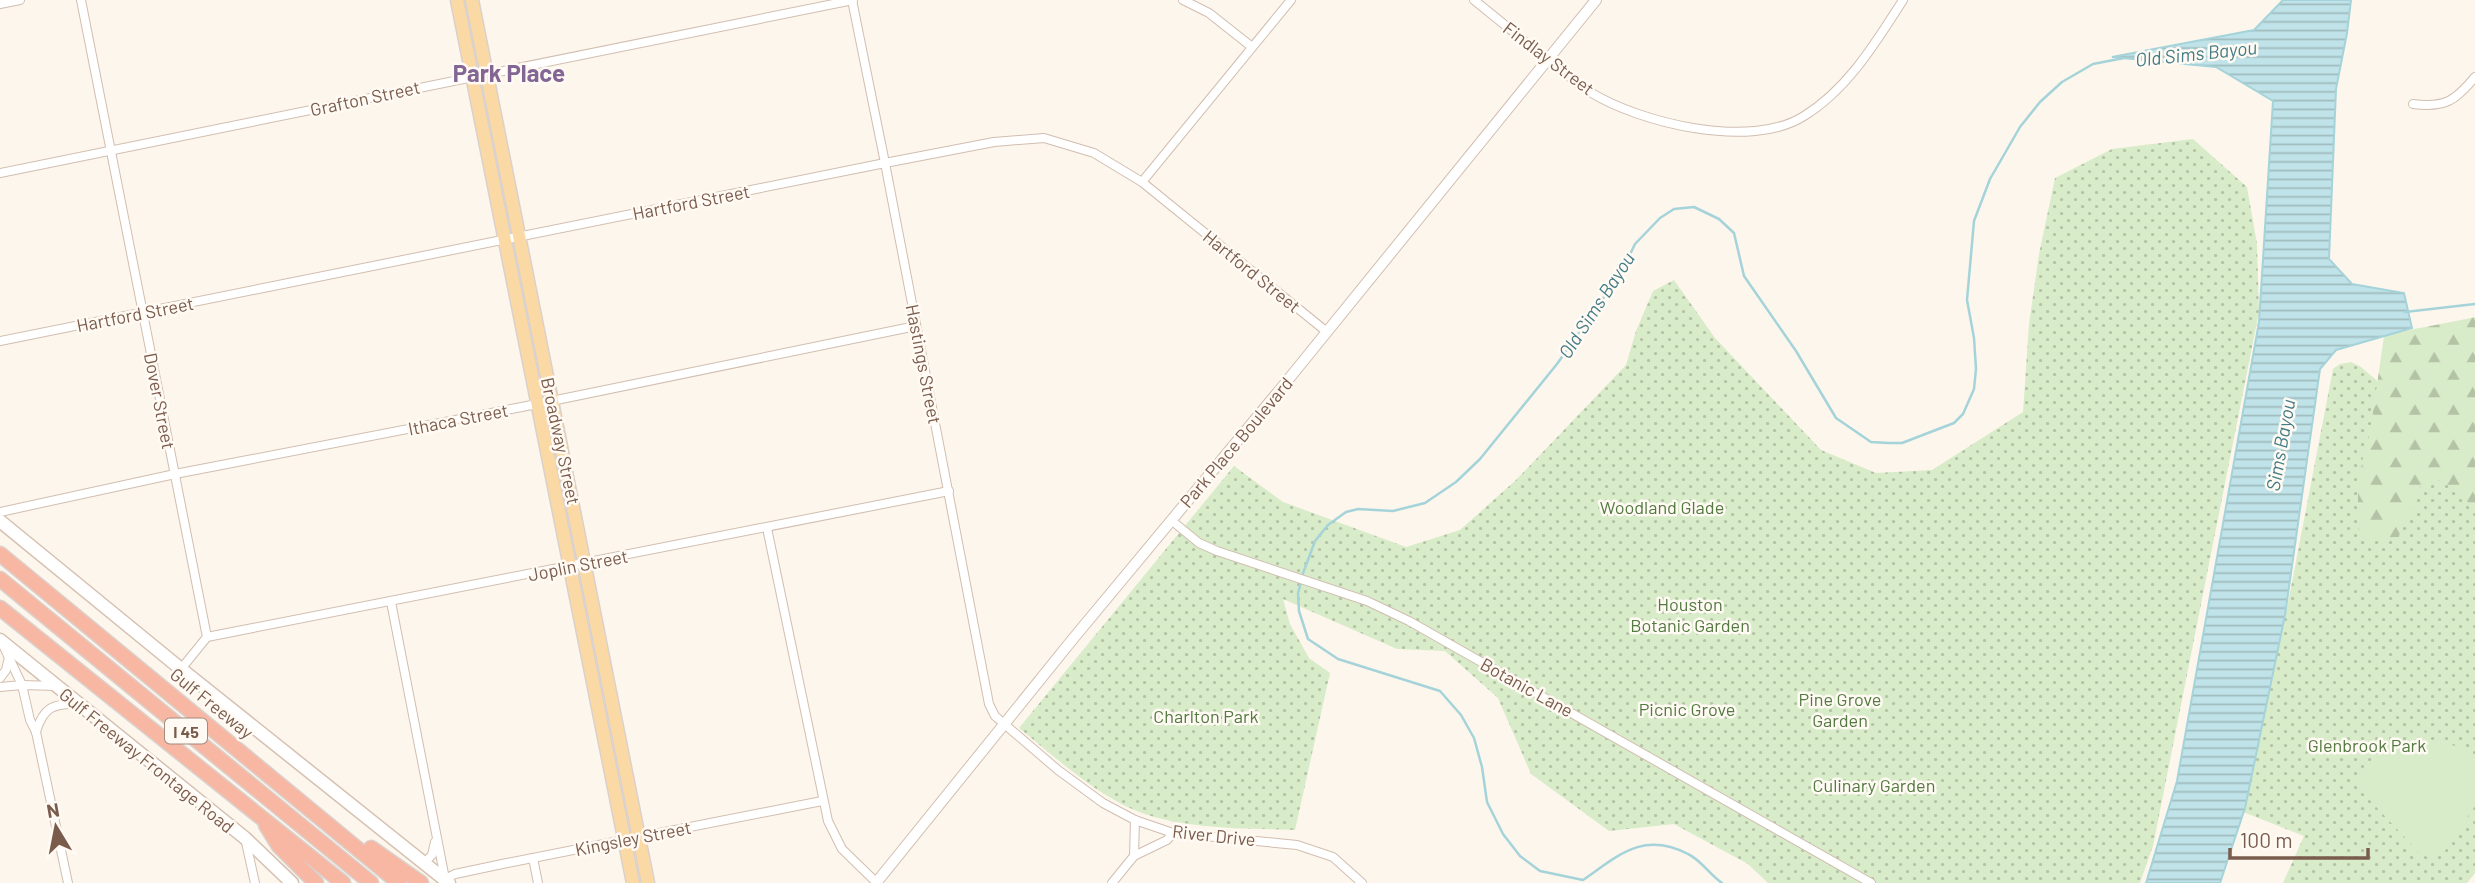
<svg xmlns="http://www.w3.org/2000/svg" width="2475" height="883" font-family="Barlow,sans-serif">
  <defs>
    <pattern id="green-dots" width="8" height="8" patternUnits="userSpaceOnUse" patternTransform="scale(1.75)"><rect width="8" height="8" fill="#d8ecc9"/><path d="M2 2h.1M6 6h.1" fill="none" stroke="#b4c2a5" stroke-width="1.8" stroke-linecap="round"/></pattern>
    <pattern id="forest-firs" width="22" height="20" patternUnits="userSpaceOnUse" patternTransform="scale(1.75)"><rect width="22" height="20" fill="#d8ecc9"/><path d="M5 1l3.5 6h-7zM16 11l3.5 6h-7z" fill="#b4c2a5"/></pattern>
    <pattern id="water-rules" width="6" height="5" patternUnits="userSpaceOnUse" patternTransform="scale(1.75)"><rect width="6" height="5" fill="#bfe3e8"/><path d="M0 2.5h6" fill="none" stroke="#a0bbbe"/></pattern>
  </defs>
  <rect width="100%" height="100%" fill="#fdf6ec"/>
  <!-- green -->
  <g fill="url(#green-dots)">
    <path d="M2193 139 2247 187 2257 244 2259 312 2153 846 2140 883H1768L1748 864 1674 824 1609 831 1531 774 1498 698 1445 651 1397 649 1283 599 1290 624 1309 658 1330 673 1295 830C1244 828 1180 830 1132 809 1090 790 1054 756 1019 728L1234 466 1283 502 1406 547 1460 530 1516 480 1626 365 1636 331 1653 291 1674 280 1715 338 1821 450 1876 473 1932 470 2023 412 2029 324 2039 254 2055 178 2112 149Z"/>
    <polygon points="2351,362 2361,367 2475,464 2475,873 2467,883 2283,883 2304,836 2243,812 2287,608 2333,369 2340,364"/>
  </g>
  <!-- forest -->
  <path fill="url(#forest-firs)" d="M2475 317V509L2453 488 2436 479 2420 486 2413 508 2398 537 2367 538 2358 529V486L2363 457 2370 433 2384 336C2414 328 2444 324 2475 317Z"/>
  <!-- pitch -->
  <path fill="#d8ecc9" d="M2427 742 2457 746 2475 755V806L2444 852 2433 859 2420 854 2354 783C2364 755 2399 747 2427 742Z"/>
  <!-- water -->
  <polygon fill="url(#water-rules)" stroke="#a5d3da" stroke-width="2" points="2283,0 2351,0 2347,33 2336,89 2329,259 2352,284 2404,293 2412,328 2336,350 2320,369 2285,615 2245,808 2220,883 2146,883 2177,781 2259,322 2273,101 2216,67 2112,57 2254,30"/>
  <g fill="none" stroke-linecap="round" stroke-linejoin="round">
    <!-- stream -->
    <g stroke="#a5d3da" stroke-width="2.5">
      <polyline points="2405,312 2475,304"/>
      <polyline points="1302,576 1315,541 1328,525 1346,512 1358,509 1393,511 1425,503 1456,482 1480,459 1557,364 1621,273 1635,244 1660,218 1674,209 1694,207 1719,219 1734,233 1744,276 1796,351 1836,418 1871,442 1888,443 1902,443 1954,423 1963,414 1974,389 1976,369 1974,338 1967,300 1974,221 1990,179 2020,127 2040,102 2062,82 2093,64 2124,58"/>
      <path d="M1301 582 1298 593 1299 611 1308 639 1338 659 1440 691 1461 715 1474 738 1482 767 1487 802 1503 834 1520 856 1540 871 1583 880C1619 855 1643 831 1688 854 1701 860 1710 875 1722 883"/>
    </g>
    <!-- minor casing -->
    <g stroke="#d1beb0" stroke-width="10">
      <g id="minor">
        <polyline points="81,0 207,637 181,669"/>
        <polyline points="852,0 885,163 989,704 995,716 1058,770 1103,803 1135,820 1173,833 1297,845 1333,857 1362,883"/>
        <polyline points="1183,0 1209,13 1252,47"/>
        <path d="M1474 0C1503 23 1531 47 1561 70 1570 77 1580 86 1590 92 1640 123 1751 150 1804 116 1848 89 1876 42 1903 0"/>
        <polyline points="0,4 20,0"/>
        <path d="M2413 104C2445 108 2455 101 2475 77"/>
        <polyline points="0,173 853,0"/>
        <polyline points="1142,182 1291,0"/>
        <polyline points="0,341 885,163 994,142 1044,138 1094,153 1142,182 1327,332"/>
        <polyline points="0,512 175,474 537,404 916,326"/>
        <polyline points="1171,520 1199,543 1217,551 1367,601 1409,621 1871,883"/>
        <polyline points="767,528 828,821 842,849 877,883"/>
        <polyline points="391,602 445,879 455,874 507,863 822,801"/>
        <polyline points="207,637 949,491"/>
        <polyline points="4,647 22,685 30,720 36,732 68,883"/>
        <polyline points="0,678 6,670 9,657"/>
        <polyline points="0,687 22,685 56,686"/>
        <path d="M36 732C43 708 53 703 77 704"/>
        <polyline points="245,838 255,883"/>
        <polyline points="1134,856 1167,840 1173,833"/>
        <polyline points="533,858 538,883"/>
        <polyline points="424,863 432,855 435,842"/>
        <polyline points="1112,883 1134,856 1135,820"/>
      </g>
    </g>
    <!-- tertiary casing -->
    <g stroke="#d1beb0" stroke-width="12">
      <polyline id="tertiary" points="876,883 1072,640 1283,386 1596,0"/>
    </g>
    <!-- secondary casing -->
    <g stroke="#d6c0b0" stroke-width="15">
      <g id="secondary">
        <polyline points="0,521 181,669 449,883"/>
        <polyline points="0,640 245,838 292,883"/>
      </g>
    </g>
    <!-- primary casing -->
    <g stroke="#dad1cd" stroke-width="15">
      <g id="primary">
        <polyline points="457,0 633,883"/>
        <polyline points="472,0 648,883"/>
      </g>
    </g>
    <!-- motorway casing -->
    <g stroke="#dad1cd" stroke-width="17">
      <g id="motorway">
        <polyline points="0,554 399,883"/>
        <polyline points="0,579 371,883"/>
        <polyline points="0,608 343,883"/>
        <polyline points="266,825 279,846 316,883"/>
        <polyline points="371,848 421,883"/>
      </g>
    </g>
    <!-- minor -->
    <use href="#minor" stroke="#fff" stroke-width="8"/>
    <!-- tertiary -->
    <use href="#tertiary" stroke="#fff" stroke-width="10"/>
    <!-- secondary -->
    <use href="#secondary" stroke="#fff" stroke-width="12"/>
    <!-- primary -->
    <use href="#primary" stroke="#fbd9a5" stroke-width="12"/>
    <!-- motorway -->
    <use href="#motorway" stroke="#f7b7a3" stroke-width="14"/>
  </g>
  <g text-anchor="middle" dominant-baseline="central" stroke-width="5" stroke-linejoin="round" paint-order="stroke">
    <!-- shield labels -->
    <rect fill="#fffaf3" stroke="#a28b7f" stroke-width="2" x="165" y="718.5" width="42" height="25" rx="5"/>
    <g font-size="16" font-weight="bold" fill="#7a5c4d">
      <text x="186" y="731">I 45</text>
    </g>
    <!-- street labels -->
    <g font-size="18" fill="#7a5c4d" stroke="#fffaf3">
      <text transform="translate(1549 58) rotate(37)">Findlay Street</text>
      <text transform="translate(365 98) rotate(-12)">Grafton Street</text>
      <text transform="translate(691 202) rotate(-11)">Hartford Street</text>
      <text transform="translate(1252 271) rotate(39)">Hartford Street</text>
      <text transform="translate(135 314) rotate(-11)">Hartford Street</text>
      <text transform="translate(924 364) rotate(79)">Hastings Street</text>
      <text transform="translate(160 401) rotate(79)">Dover Street</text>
      <text transform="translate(458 419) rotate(-11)">Ithaca Street</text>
      <text transform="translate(561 441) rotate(78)">Broadway Street</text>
      <text transform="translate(1236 442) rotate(-50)">Park Place Boulevard</text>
      <text transform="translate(578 565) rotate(-11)">Joplin Street</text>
      <text transform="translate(1527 687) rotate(29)">Botanic Lane</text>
      <text transform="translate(212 703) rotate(39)">Gulf Freeway</text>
      <text transform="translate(147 760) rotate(39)">Gulf Freeway Frontage Road</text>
      <text transform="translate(1214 835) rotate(6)">River Drive</text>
      <text transform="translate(633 838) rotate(-11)">Kingsley Street</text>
    </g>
    <!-- park labels -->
    <g font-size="18" fill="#537a41" stroke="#fffaf3">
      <text x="1662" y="507">Woodland Glade</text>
      <text x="1690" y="604">Houston<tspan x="1690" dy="21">Botanic Garden</tspan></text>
      <text x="1840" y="699">Pine Grove<tspan x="1840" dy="21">Garden</tspan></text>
      <text x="1687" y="709">Picnic Grove</text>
      <text x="1206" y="716">Charlton Park</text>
      <text x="2367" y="745">Glenbrook Park</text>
      <text x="1874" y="785">Culinary Garden</text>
    </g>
    <!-- water labels -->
    <g font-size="19" font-style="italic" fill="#437c86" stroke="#fffaf3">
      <text transform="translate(2196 53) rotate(-6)">Old Sims Bayou</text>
      <text transform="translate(1596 305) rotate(-57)">Old Sims Bayou</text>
      <text transform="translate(2280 445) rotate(-80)">Sims Bayou</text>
    </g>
    <!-- district labels -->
    <g font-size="24" font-weight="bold" fill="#846695" stroke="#fffaf3">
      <text x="509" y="72">Park Place</text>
    </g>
  </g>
  <!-- north arrow -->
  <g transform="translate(56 827) rotate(350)" stroke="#fffaf3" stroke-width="5" paint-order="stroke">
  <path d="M0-5L12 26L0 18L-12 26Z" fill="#7a5c4d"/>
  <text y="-10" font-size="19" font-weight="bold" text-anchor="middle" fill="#7a5c4d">N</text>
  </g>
  <!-- scale -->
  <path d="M2230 848v10h138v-10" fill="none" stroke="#7a5c4d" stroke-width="3.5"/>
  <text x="2240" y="848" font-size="21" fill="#7a5c4d" stroke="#fffaf3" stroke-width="5" paint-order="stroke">100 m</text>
</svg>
